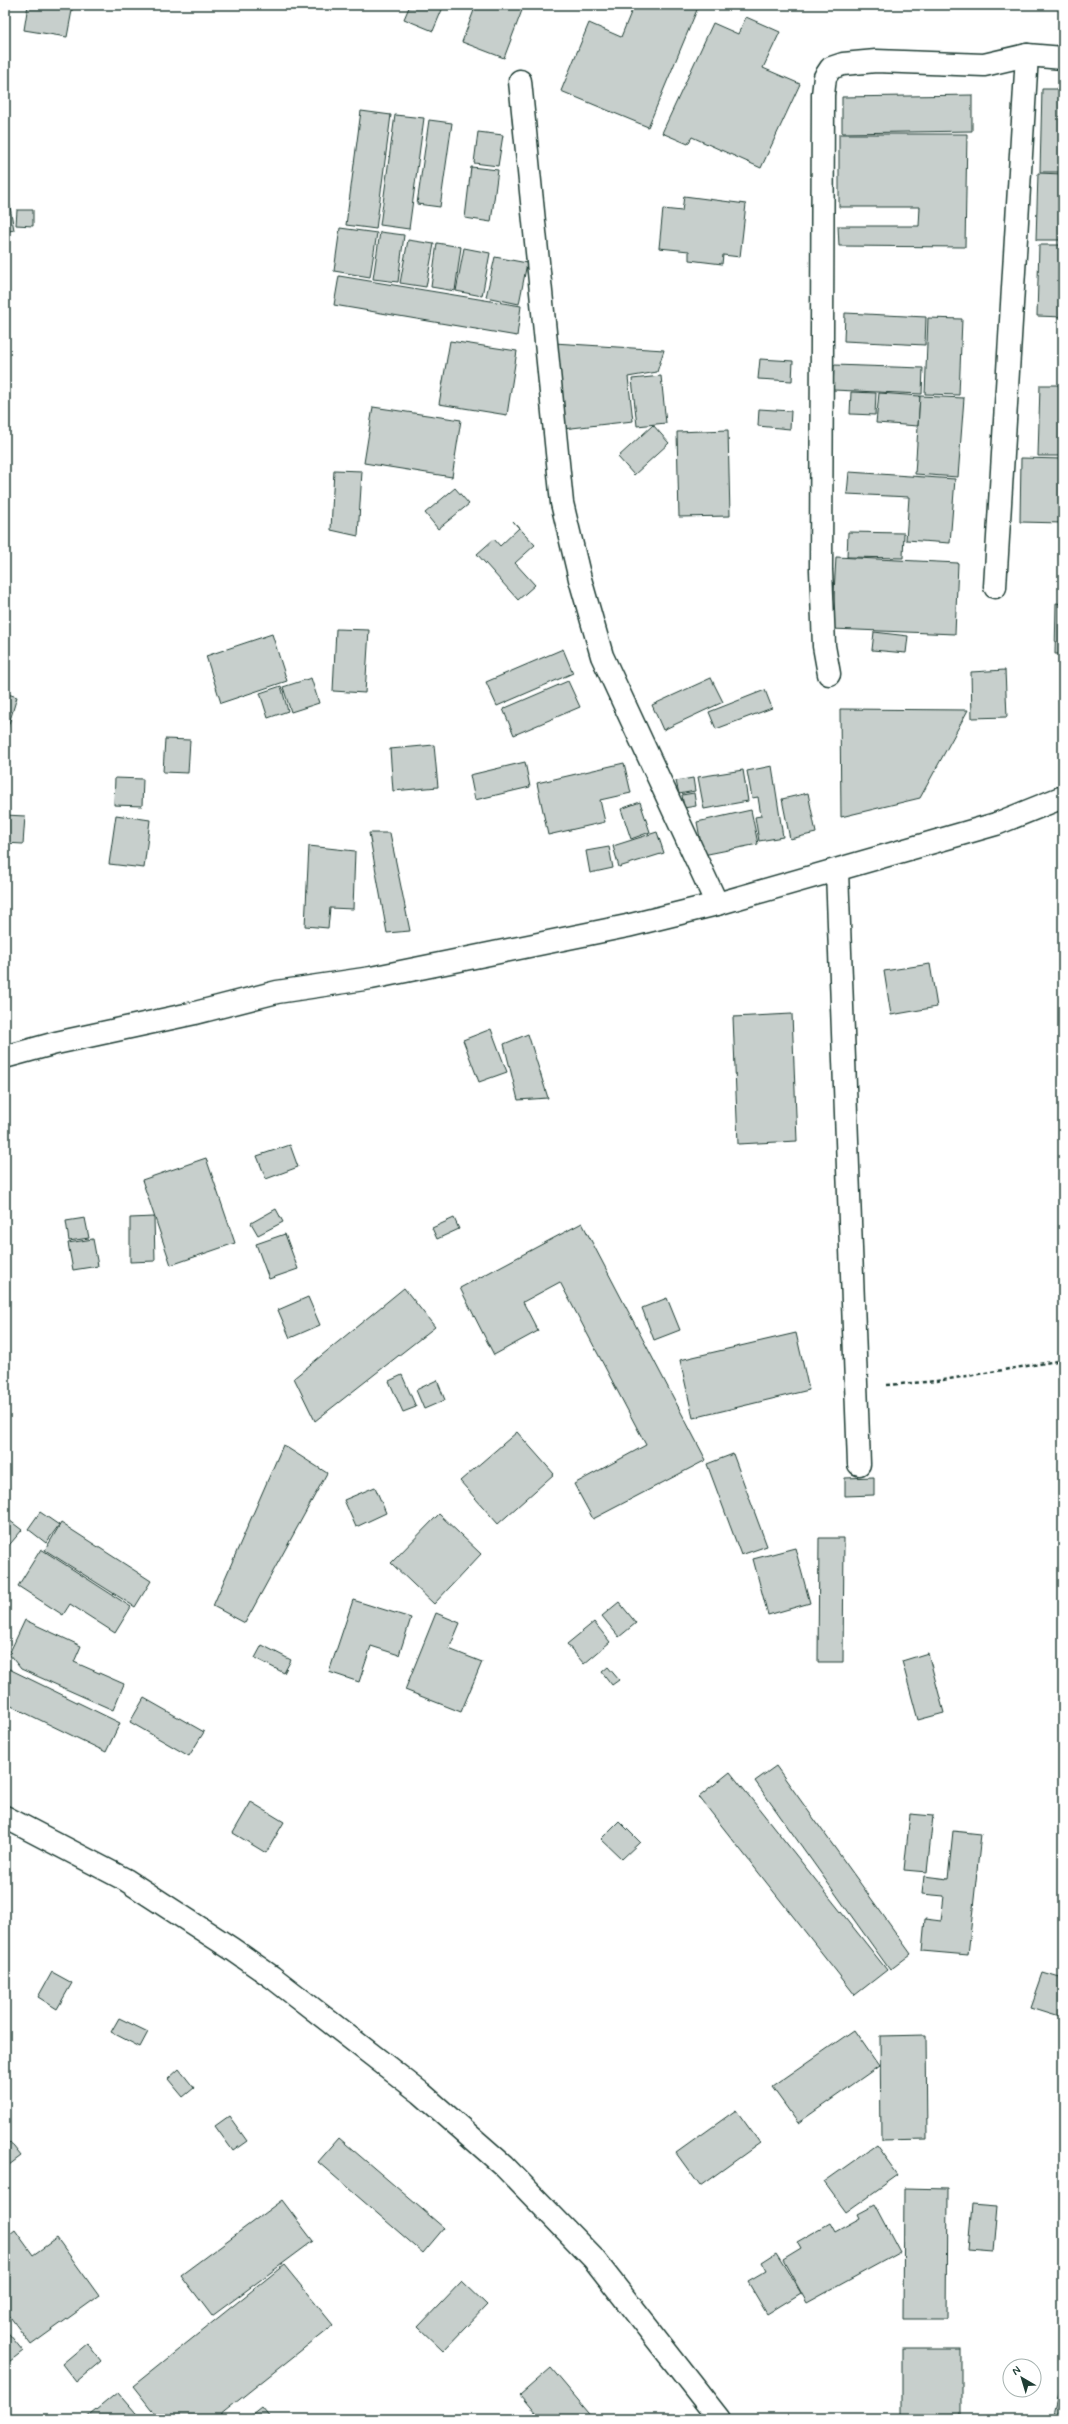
<svg xmlns="http://www.w3.org/2000/svg" width="1068" height="2424" font-family="Mynerve,sans-serif">
  <rect width="100%" height="100%" fill="#fff"/>
  <filter id="ink" filterUnits="userSpaceOnUse"><feTurbulence type="fractalNoise" baseFrequency=".025" numOctaves="2"/><feDisplacementMap in="SourceGraphic" scale="8" xChannelSelector="R" yChannelSelector="G"/><feConvolveMatrix kernelMatrix="1 2 1 2 8 2 1 2 1" color-interpolation-filters="sRGB"/></filter>
  <g filter="url(#ink)">
    <!-- building -->
    <g fill="#c7cfcc" stroke="#1f3d34">
      <polygon points="28,5 73,5 67,37 24,30"/>
      <polygon points="410,5 444,5 433,31 404,19"/>
      <polygon points="476,5 524,5 504,58 462,42"/>
      <polygon points="634,5 699,5 648,127 561,91 589,23 621,37"/>
      <polygon points="746,17 780,32 763,68 800,84 761,168 692,137 688,144 662,133 713,23 738,34"/>
      <polygon points="1042,89 1063,89 1063,172 1040,172"/>
      <polygon points="972,95 972,131 842,133 842,97"/>
      <polygon points="361,111 391,115 376,229 346,225"/>
      <polygon points="395,115 424,118 409,229 380,225"/>
      <polygon points="429,120 452,123 440,207 417,204"/>
      <polygon points="478,132 503,135 498,166 474,163"/>
      <polygon points="839,134 967,134 965,247 839,246 838,226 919,226 920,207 839,207"/>
      <polygon points="471,167 498,170 491,222 465,218"/>
      <polygon points="1038,173 1063,174 1063,240 1036,240"/>
      <polygon points="684,196 746,204 740,257 723,255 722,264 689,260 689,251 659,248 663,209 682,211"/>
      <polygon points="9,201 14,230 5,232 5,202"/>
      <polygon points="17,210 33,210 33,226 16,225"/>
      <polygon points="340,228 377,233 370,277 334,271"/>
      <polygon points="380,232 404,235 398,282 373,279"/>
      <polygon points="408,240 434,244 426,287 400,283"/>
      <polygon points="437,243 461,247 455,291 431,287"/>
      <polygon points="1039,245 1063,245 1063,317 1037,316"/>
      <polygon points="464,248 490,253 482,296 456,291"/>
      <polygon points="495,257 527,263 519,304 486,297"/>
      <polygon points="339,276 521,306 517,336 334,305"/>
      <polygon points="845,313 926,317 925,345 844,341"/>
      <polygon points="928,318 962,319 959,395 925,394"/>
      <polygon points="450,341 517,351 507,415 439,404"/>
      <polygon points="554,343 664,350 657,372 628,377 633,421 563,429"/>
      <polygon points="760,359 793,361 792,381 758,379"/>
      <polygon points="834,365 923,368 922,394 833,390"/>
      <polygon points="661,376 666,423 637,426 632,379"/>
      <polygon points="1040,385 1063,385 1063,456 1038,456"/>
      <polygon points="851,392 876,393 875,415 850,414"/>
      <polygon points="879,393 920,396 918,426 876,423"/>
      <polygon points="920,396 964,398 958,477 915,474"/>
      <polygon points="373,407 461,420 452,477 364,463"/>
      <polygon points="759,409 791,411 790,429 758,426"/>
      <polygon points="653,425 669,443 634,475 618,457"/>
      <polygon points="728,430 730,516 679,517 677,432"/>
      <polygon points="1021,458 1063,459 1063,523 1020,522"/>
      <polygon points="334,470 362,471 358,536 331,530"/>
      <polygon points="849,472 955,479 950,543 906,540 909,497 847,494"/>
      <polygon points="455,488 469,504 438,529 425,513"/>
      <polygon points="513,521 535,545 515,563 535,585 518,600 477,554 494,539 500,546 519,528"/>
      <polygon points="848,532 904,533 903,558 847,557"/>
      <polygon points="836,557 958,563 955,634 832,629"/>
      <polygon points="1056,603 1063,604 1063,654 1055,654"/>
      <polygon points="336,629 369,630 365,693 333,691"/>
      <polygon points="874,632 908,636 906,653 872,650"/>
      <polygon points="272,634 287,681 221,703 206,656"/>
      <polygon points="563,649 573,673 497,706 486,682"/>
      <polygon points="1005,670 1007,717 972,718 971,672"/>
      <polygon points="311,678 319,703 291,712 283,687"/>
      <polygon points="711,678 723,702 663,730 652,705"/>
      <polygon points="568,681 580,707 514,735 503,709"/>
      <polygon points="281,686 288,711 268,718 260,693"/>
      <polygon points="765,690 772,708 716,729 709,712"/>
      <polygon points="5,693 17,697 5,737"/>
      <polygon points="840,709 968,710 920,798 841,817"/>
      <polygon points="165,739 190,740 188,773 163,772"/>
      <polygon points="434,745 438,787 393,791 390,749"/>
      <polygon points="525,762 530,787 475,800 470,775"/>
      <polygon points="624,763 631,793 600,800 605,822 548,835 537,783"/>
      <polygon points="772,766 783,837 759,841 755,817 761,816 758,797 752,798 747,771"/>
      <polygon points="743,770 748,801 704,809 698,777"/>
      <polygon points="115,778 143,779 142,806 114,805"/>
      <polygon points="693,778 695,791 679,794 676,781"/>
      <polygon points="694,793 696,806 684,808 682,795"/>
      <polygon points="808,793 816,833 790,839 782,799"/>
      <polygon points="640,802 650,832 631,839 621,809"/>
      <polygon points="751,810 758,844 703,855 697,822"/>
      <polygon points="5,815 25,816 23,844 5,843"/>
      <polygon points="116,815 150,820 144,868 109,864"/>
      <polygon points="657,832 664,853 619,867 613,846"/>
      <polygon points="369,833 390,833 410,931 387,933"/>
      <polygon points="309,846 355,851 353,909 330,908 328,928 305,926"/>
      <polygon points="609,847 613,868 590,873 586,851"/>
      <polygon points="930,964 937,1007 891,1015 884,971"/>
      <polygon points="792,1014 797,1141 738,1144 733,1017"/>
      <polygon points="491,1029 507,1072 479,1082 463,1040"/>
      <polygon points="528,1034 548,1098 518,1100 504,1044"/>
      <polygon points="290,1145 298,1167 266,1179 257,1156"/>
      <polygon points="206,1158 235,1243 171,1265 142,1180"/>
      <polygon points="276,1209 283,1222 258,1235 251,1223"/>
      <polygon points="154,1217 155,1261 130,1262 130,1218"/>
      <polygon points="85,1218 89,1238 69,1241 66,1221"/>
      <polygon points="454,1218 459,1229 437,1239 432,1228"/>
      <polygon points="582,1223 706,1460 593,1519 574,1484 646,1445 560,1282 523,1302 538,1331 494,1355 460,1288"/>
      <polygon points="285,1234 298,1269 269,1279 256,1244"/>
      <polygon points="93,1239 98,1266 73,1270 68,1243"/>
      <polygon points="404,1288 435,1327 315,1421 294,1378"/>
      <polygon points="308,1297 320,1325 290,1338 278,1310"/>
      <polygon points="667,1298 680,1330 654,1340 642,1308"/>
      <polygon points="796,1333 809,1390 693,1418 680,1360"/>
      <polygon points="402,1375 416,1407 403,1412 389,1381"/>
      <polygon points="437,1380 445,1400 424,1409 416,1390"/>
      <polygon points="517,1432 554,1474 498,1524 460,1481"/>
      <polygon points="283,1445 327,1473 245,1623 213,1606"/>
      <polygon points="733,1454 767,1546 741,1555 707,1464"/>
      <polygon points="874,1477 874,1495 845,1496 845,1478"/>
      <polygon points="375,1487 386,1513 356,1527 344,1500"/>
      <polygon points="40,1512 59,1525 46,1543 28,1529"/>
      <polygon points="439,1514 481,1554 434,1604 391,1563"/>
      <polygon points="5,1517 22,1530 5,1550"/>
      <polygon points="61,1523 151,1581 135,1607 45,1550"/>
      <polygon points="819,1538 844,1538 843,1662 818,1662"/>
      <polygon points="795,1548 810,1603 768,1615 753,1559"/>
      <polygon points="41,1549 131,1607 115,1633 70,1604 63,1615 18,1586"/>
      <polygon points="353,1600 411,1618 399,1655 371,1646 359,1682 329,1672"/>
      <polygon points="619,1602 636,1623 619,1637 602,1616"/>
      <polygon points="436,1613 460,1623 449,1649 482,1662 461,1712 405,1690"/>
      <polygon points="25,1620 81,1646 74,1662 124,1684 113,1710 21,1669 9,1654"/>
      <polygon points="594,1622 610,1642 584,1664 567,1644"/>
      <polygon points="262,1645 291,1660 284,1673 255,1658"/>
      <polygon points="928,1653 944,1713 918,1720 902,1661"/>
      <polygon points="5,1667 120,1723 106,1752 5,1703"/>
      <polygon points="608,1667 619,1680 612,1685 602,1672"/>
      <polygon points="144,1698 204,1732 189,1756 130,1722"/>
      <polygon points="776,1766 911,1954 890,1970 755,1781"/>
      <polygon points="730,1772 887,1970 855,1995 699,1797"/>
      <polygon points="251,1802 284,1822 266,1853 233,1833"/>
      <polygon points="910,1814 933,1816 927,1872 904,1870"/>
      <polygon points="619,1821 640,1842 622,1859 601,1839"/>
      <polygon points="953,1831 981,1834 968,1955 922,1951 925,1919 941,1921 944,1896 922,1894 924,1876 948,1879"/>
      <polygon points="52,1972 72,1983 57,2009 38,1997"/>
      <polygon points="1043,1973 1063,1979 1063,2017 1031,2007"/>
      <polygon points="119,2018 148,2032 140,2047 111,2032"/>
      <polygon points="854,2030 879,2066 798,2123 772,2087"/>
      <polygon points="926,2035 927,2139 881,2140 880,2036"/>
      <polygon points="179,2069 194,2088 183,2097 168,2079"/>
      <polygon points="736,2110 760,2143 700,2186 676,2153"/>
      <polygon points="229,2116 247,2141 233,2151 215,2126"/>
      <polygon points="339,2138 444,2228 423,2253 318,2162"/>
      <polygon points="10,2142 21,2156 5,2168 5,2146"/>
      <polygon points="876,2145 898,2175 846,2212 824,2182"/>
      <polygon points="904,2188 948,2189 947,2319 903,2319"/>
      <polygon points="282,2200 313,2241 212,2316 181,2275"/>
      <polygon points="972,2204 997,2206 993,2252 968,2250"/>
      <polygon points="875,2205 900,2252 807,2303 783,2260 801,2249 797,2242 830,2223 835,2232 860,2218 858,2214"/>
      <polygon points="15,2230 33,2255 57,2238 99,2296 31,2345 5,2310 5,2238"/>
      <polygon points="776,2253 801,2293 767,2314 748,2282 767,2271 762,2262"/>
      <polygon points="284,2265 333,2325 215,2419 159,2419 133,2386"/>
      <polygon points="462,2281 487,2305 443,2351 418,2327"/>
      <polygon points="5,2329 23,2351 5,2365"/>
      <polygon points="87,2343 101,2361 76,2382 62,2364"/>
      <rect x="902" y="2349" width="59" height="70"/>
      <polygon points="551,2368 594,2419 540,2419 520,2395"/>
      <polygon points="1063,2379 1063,2419 1053,2419"/>
      <polygon points="118,2392 141,2419 85,2419"/>
      <polygon points="262,2408 271,2419 248,2419"/>
    </g>
    <g fill="none" stroke-linecap="round" stroke-linejoin="round">
      <!-- minor casing -->
      <g stroke="#1f3d34" stroke-width="25">
        <g id="minor">
          <polyline points="520,81 562,503 580,579 602,656 717,904"/>
          <polyline points="995,587 1027,55"/>
          <polyline points="829,674 824,646 821,570 823,95 825,77 831,68 843,64 876,61 984,65 1027,55 1063,58"/>
          <polyline points="837,871 859,1464"/>
          <polyline points="5,1057 56,1043 195,1013 277,992 371,978 627,926 717,904 996,824 1063,797"/>
        </g>
      </g>
      <!-- major casing -->
      <g stroke="#1f3d34" stroke-width="25">
        <polyline id="major" points="5,1817 126,1880 232,1949 272,1977 421,2093 503,2165 593,2258 719,2419"/>
      </g>
      <!-- path -->
      <polyline stroke="#1f3d34" stroke-width="2.5" stroke-dasharray="4 3" stroke-linecap="butt" points="887,1385 937,1381 1063,1360"/>
      <!-- minor -->
      <use href="#minor" stroke="#fff" stroke-width="22"/>
      <!-- major -->
      <use href="#major" stroke="#fff" stroke-width="22"/>
    </g>
  </g>
  <!-- margin -->
  <rect width="1068" height="2424" fill="none" stroke="#fff" stroke-width="20"/>
  <rect x="10" y="10" width="1048" height="2404" fill="none" stroke="#1f3d34" stroke-width="1.5" filter="url(#ink)"/>
  <!-- north arrow -->
  <g transform="translate(1022 2378) rotate(322)"><circle r="19" fill="#ffffff" stroke="#a5b1ae"/>
  <path d="M0-3L7 15L0 10L-7 15Z" fill="#1f3d34"/>
  <text y="-6" font-size="11" font-weight="bold" text-anchor="middle" fill="#1f3d34">N</text>
  </g>
</svg>
